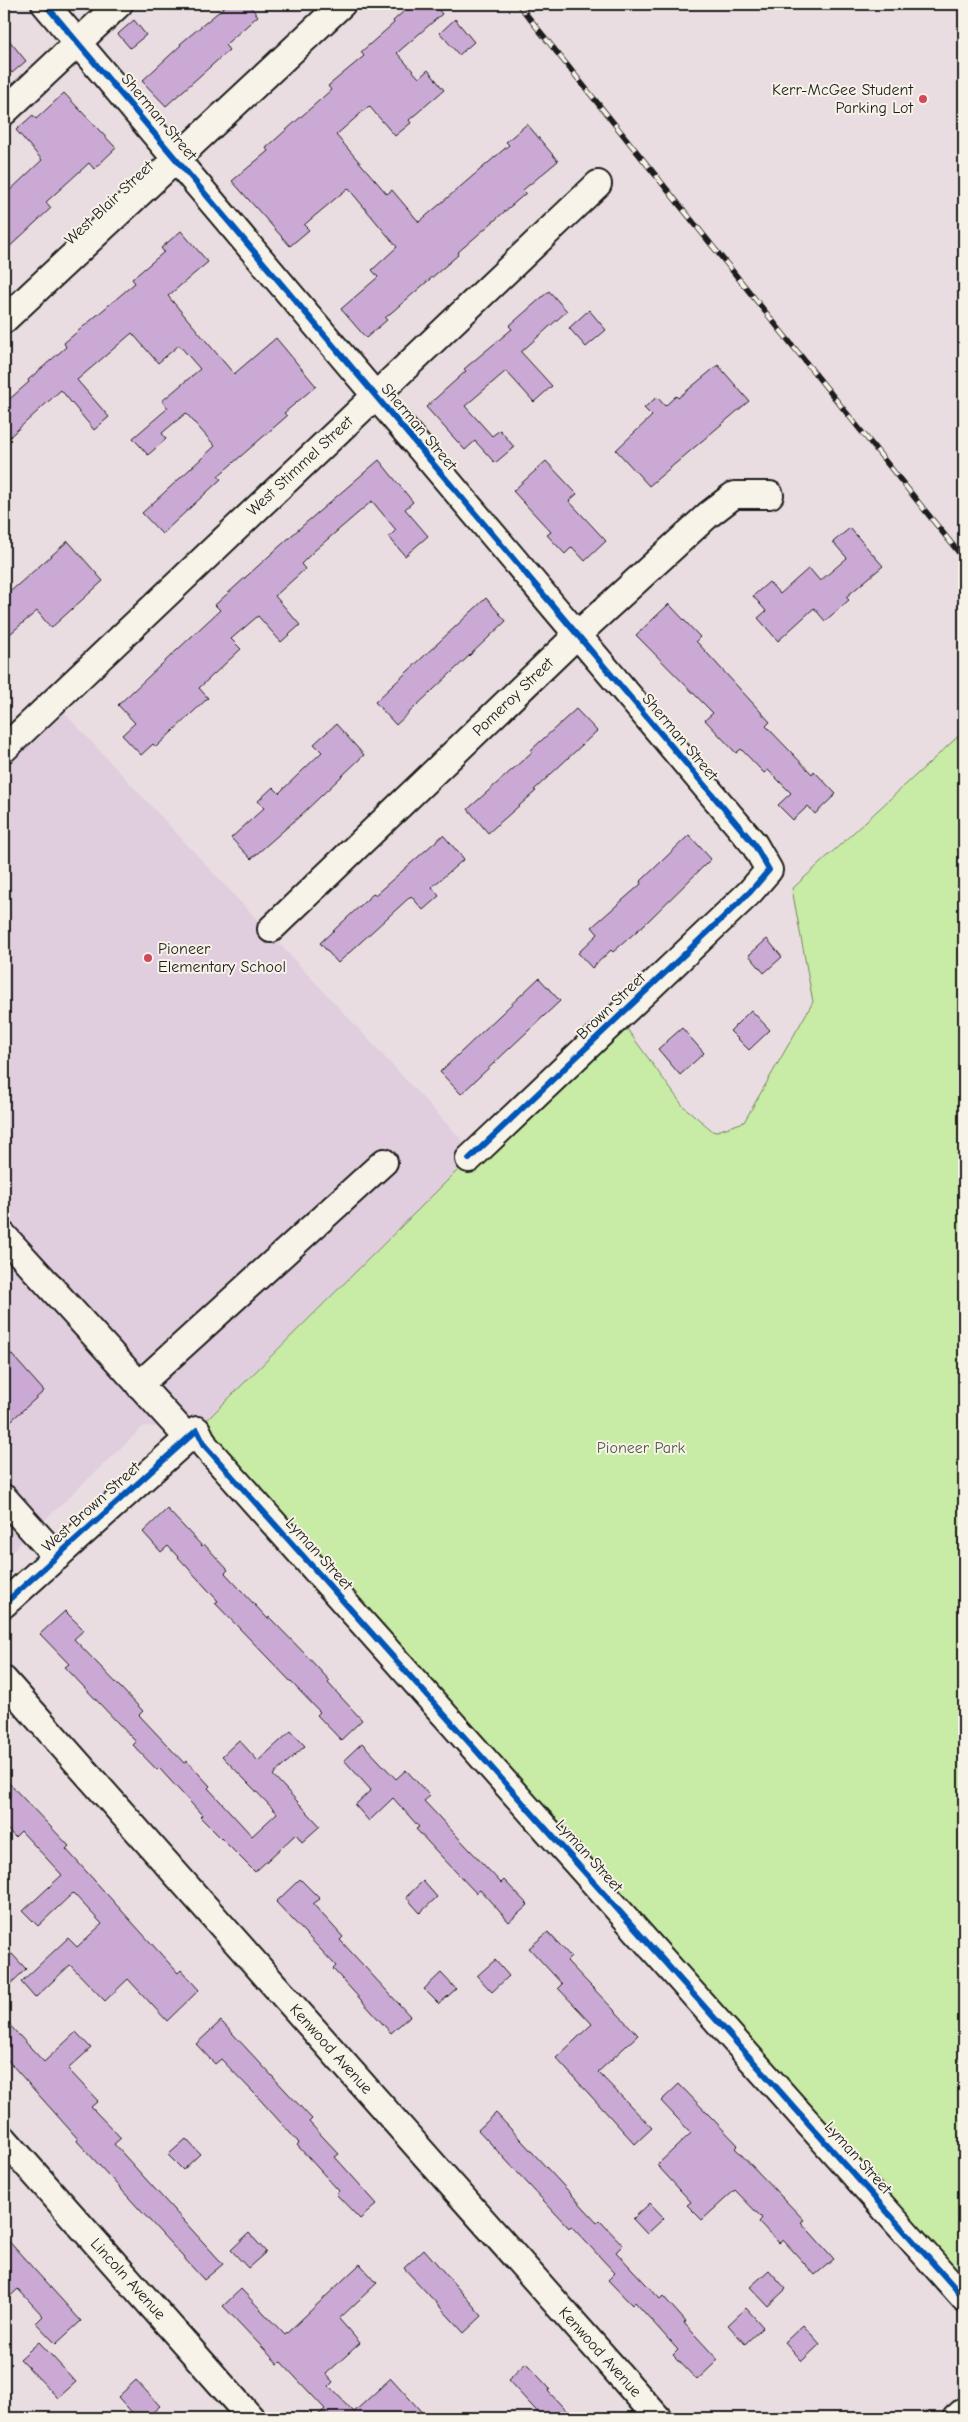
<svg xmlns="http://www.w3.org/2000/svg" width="968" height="2422" font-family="'Comic Neue',sans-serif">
  <rect width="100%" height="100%" fill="#eadde2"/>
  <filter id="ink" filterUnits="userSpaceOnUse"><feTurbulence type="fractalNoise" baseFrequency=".02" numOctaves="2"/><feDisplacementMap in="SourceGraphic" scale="10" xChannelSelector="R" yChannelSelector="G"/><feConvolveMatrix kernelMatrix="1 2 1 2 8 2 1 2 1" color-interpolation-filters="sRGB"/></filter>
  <g filter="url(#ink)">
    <!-- built -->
    <polygon fill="#e0cede" points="62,710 475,1154 197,1430 144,1426 4,1559 4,767"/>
    <!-- green -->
    <polygon fill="#c8eca5" stroke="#728460" points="964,731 964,2298 197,1430 469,1159 619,1018 683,1106 714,1132 744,1122 813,1002 792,889"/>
    <!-- building -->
    <g fill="#caaad5" stroke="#1c1c1c">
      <polygon points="228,4 248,4 258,16 225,45 229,50 166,106 142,81 181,45 180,44"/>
      <polygon points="412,4 434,4 442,14 397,53 419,78 428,70 444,90 409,120 411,123 395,136 369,106 336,135 387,194 392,190 419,222 509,145 506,142 527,124 558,161 523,190 526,193 457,253 458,255 385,318 387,320 366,338 341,309 378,277 372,270 397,247 348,188 304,225 309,230 290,246 232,181 268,151 266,148 331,90 328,86 364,56 361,52 394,23 393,21"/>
      <polygon points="455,19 474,42 459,55 440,33"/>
      <polygon points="134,20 146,35 130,48 118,34"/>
      <polygon points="4,34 26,61 12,73 4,64"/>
      <polygon points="64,93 116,148 94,169 89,163 46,202 51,208 4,252 4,196 42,160 16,130 33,115 36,119"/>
      <polygon points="181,231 208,262 168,296 234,374 276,338 316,386 284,413 287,416 218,476 221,479 162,534 142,513 215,446 186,413 162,433 166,439 148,455 133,438 168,408 162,401 200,369 179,345 158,363 132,333 77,380 109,417 94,430 61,390 4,442 4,404 29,382 28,380 66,347 64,343 135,283 132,279 164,252 161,248"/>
      <polygon points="549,291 567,311 521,352 552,386 534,402 506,371 465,406 492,436 500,430 514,447 495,463 475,441 465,450 426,407 466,371 464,369 512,329 509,326"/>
      <polygon points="589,310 606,330 586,347 569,328"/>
      <polygon points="718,365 749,401 649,486 616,450 652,416 644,408 657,397 665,406 676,396 678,398"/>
      <polygon points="379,460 413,502 405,509 428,536 405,556 389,537 396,530 372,501 314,551 301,564 305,569 275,596 300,625 281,642 258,616 231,639 241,649 199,688 208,698 156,747 153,744 141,755 122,735 135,723 118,705 220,610 215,605 301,527"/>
      <polygon points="546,461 577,494 569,501 606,541 585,561 572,547 565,554 547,535 551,532 513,491"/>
      <polygon points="850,528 883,566 846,597 849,600 825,621 814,608 778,641 758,618 766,611 753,596 769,582 780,594 809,568 820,581 847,558 833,542"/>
      <polygon points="68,541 103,581 51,628 37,611 4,639 4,597"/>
      <polygon points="486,598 506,621 396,725 375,702"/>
      <polygon points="669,604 700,637 696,641 770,722 766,726 812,774 814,771 836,794 815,814 808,806 793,820 778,805 791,793 768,770 764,773 741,749 736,753 705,720 713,713 636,635"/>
      <polygon points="576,709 597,731 534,790 536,791 488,833 468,809 532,752 531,750"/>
      <polygon points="336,724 364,755 300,816 251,859 231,838 264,808 258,801 273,787 279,793 322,752 314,744"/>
      <polygon points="443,835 464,859 432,887 439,896 423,910 411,896 338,963 320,943 374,893 375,895"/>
      <polygon points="689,835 711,859 646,923 613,952 611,950 592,968 578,953 598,934 592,927 641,884 640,882"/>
      <polygon points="767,939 782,957 764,973 749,955"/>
      <polygon points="539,978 560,1001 461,1094 440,1072"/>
      <polygon points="751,1010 770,1030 749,1050 730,1031"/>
      <polygon points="682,1028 704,1053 680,1075 658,1049"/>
      <polygon points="4,1346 44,1391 4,1427"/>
      <polygon points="167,1509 202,1546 204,1544 228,1570 225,1573 268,1619 269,1617 306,1655 330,1681 328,1683 362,1720 341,1740 317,1715 320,1712 215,1603 218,1601 168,1546 161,1552 143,1532"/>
      <polygon points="65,1611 84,1630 74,1639 143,1711 139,1715 184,1763 187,1761 210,1786 208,1788 252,1836 277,1813 222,1756 239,1740 258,1761 291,1731 305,1746 273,1775 320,1826 302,1842 296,1834 255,1872 200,1817 202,1815 159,1768 157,1770 133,1745 136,1742 65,1667 69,1664 40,1634"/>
      <polygon points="362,1743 396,1779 406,1770 430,1796 424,1801 501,1883 504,1880 528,1905 509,1922 480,1890 476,1893 440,1855 416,1829 419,1827 393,1798 369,1821 355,1805 371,1790 344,1760"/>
      <polygon points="4,1778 69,1846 66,1849 178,1973 181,1970 199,1990 167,2021 128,1979 105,2001 70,1965 35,1998 21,1982 68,1938 77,1947 102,1924 73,1893 38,1926 23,1911 62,1875 21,1831 15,1837 4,1826"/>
      <polygon points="300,1879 320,1899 313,1904 343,1937 340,1940 410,2016 391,2033 333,1969 336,1966 276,1902"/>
      <polygon points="423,1881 437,1897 420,1913 406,1897"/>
      <polygon points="548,1932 571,1957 567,1961 638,2035 598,2072 652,2128 635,2144 556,2058 592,2024 558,1988 562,1984 529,1948"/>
      <polygon points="12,1954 26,1969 4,1990 4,1961"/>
      <polygon points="495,1960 509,1976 492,1992 477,1976"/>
      <polygon points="441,1973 456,1989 439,2004 424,1989"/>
      <polygon points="4,2019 44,2062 76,2032 91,2048 68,2069 98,2101 91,2107 121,2138 114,2144 223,2264 204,2280 77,2141 78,2139 4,2056"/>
      <polygon points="221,2021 312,2119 309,2122 339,2154 335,2157 377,2204 360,2219 336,2194 339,2191 297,2145 299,2143 255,2094 221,2059 215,2064 196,2044"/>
      <polygon points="679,2084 738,2145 735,2148 804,2220 801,2222 834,2259 815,2275 783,2240 779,2243 759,2222 762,2218 735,2190 702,2220 687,2205 691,2202 657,2165 691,2133 661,2101"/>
      <polygon points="496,2113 597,2222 599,2220 623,2245 616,2252 660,2299 663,2296 686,2322 684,2323 718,2360 697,2380 673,2355 678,2350 635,2302 632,2305 608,2280 615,2273 571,2226 569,2228 478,2130"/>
      <polygon points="186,2139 200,2154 183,2170 168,2155"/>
      <polygon points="650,2203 664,2218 647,2234 633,2219"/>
      <polygon points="249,2233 266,2252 248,2268 231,2250"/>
      <polygon points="4,2236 81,2321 56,2344 36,2323 43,2316 18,2289 4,2302"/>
      <polygon points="424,2249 482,2316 464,2333 404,2268"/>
      <polygon points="360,2264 377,2283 339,2319 360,2343 326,2374 333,2382 329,2386 354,2412 391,2378 427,2418 315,2418 325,2409 281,2362 278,2364 223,2306 241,2289 285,2335"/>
      <polygon points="769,2270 786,2289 768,2306 750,2287"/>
      <polygon points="746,2308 763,2327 745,2344 728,2325"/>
      <polygon points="803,2325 820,2344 802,2361 785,2342"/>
      <polygon points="39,2342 76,2382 58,2398 20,2359"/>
      <polygon points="526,2363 550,2389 548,2391 573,2418 543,2418 508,2380"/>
      <polygon points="136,2380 160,2406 146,2418 137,2418 118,2397"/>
    </g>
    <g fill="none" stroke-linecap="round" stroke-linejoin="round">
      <!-- minor casing -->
      <g stroke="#1c1c1c" stroke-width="30">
        <g id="minor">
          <polyline points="45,4 754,844 769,870 750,892 469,1159"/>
          <polyline points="4,112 119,4"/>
          <polyline points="4,320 342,4"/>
          <polyline points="4,749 598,184"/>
          <polyline points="271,929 576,636 708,515 734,495 770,495"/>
          <polyline points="4,1236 188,1438"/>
          <polyline points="139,1385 384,1162"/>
          <polyline points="4,1498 57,1557"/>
          <polyline points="4,1604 197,1430 205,1446 964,2298"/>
          <polyline points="4,1680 658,2418"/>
          <polyline points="4,2139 251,2418"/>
          <polyline points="956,2418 964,2411"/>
        </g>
      </g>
      <!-- minor -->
      <use href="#minor" stroke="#f7f3e8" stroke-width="26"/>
      <!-- rail casing -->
      <g stroke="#1c1c1c" stroke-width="5.5">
        <polyline id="rail" points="518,4 964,559"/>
      </g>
      <!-- rail -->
      <use href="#rail" stroke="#f7f3e8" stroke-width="4" stroke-dasharray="11" stroke-linecap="butt"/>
      <!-- cycleway casing -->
      <g stroke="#f7f3e8" stroke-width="9">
        <g id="cycleway">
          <polyline points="45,4 754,844 769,870 750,892 469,1159"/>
          <polyline points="4,1604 197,1430 205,1446 964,2298"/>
        </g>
      </g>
      <!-- cycleway -->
      <use href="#cycleway" stroke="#0057b8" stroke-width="6"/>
    </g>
  </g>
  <!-- markers -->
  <g fill="#d1495b" stroke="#f7f3e8" stroke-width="2">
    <circle cx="923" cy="99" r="5"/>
    <circle cx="148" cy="958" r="5"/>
  </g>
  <g text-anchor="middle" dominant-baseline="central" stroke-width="4" stroke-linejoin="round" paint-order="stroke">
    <!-- poi labels -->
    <g font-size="16" fill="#1c1c1c" stroke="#f7f3e8" text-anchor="end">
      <text x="913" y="90">Kerr-McGee Student<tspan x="913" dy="18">Parking Lot</tspan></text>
      <text x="158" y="949" text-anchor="start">Pioneer<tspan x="158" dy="18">Elementary School</tspan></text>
    </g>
    <!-- street labels -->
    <g font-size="16" fill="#1c1c1c" stroke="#f7f3e8">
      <text transform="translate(159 117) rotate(50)">Sherman Street</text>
      <text transform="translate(109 203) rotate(-43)">West Blair Street</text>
      <text transform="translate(419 427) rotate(50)">Sherman Street</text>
      <text transform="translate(300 466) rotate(-43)">West Stimmel Street</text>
      <text transform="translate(513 697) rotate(-44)">Pomeroy Street</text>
      <text transform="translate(680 737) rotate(50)">Sherman Street</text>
      <text transform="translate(611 1006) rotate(-44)">Brown Street</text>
      <text transform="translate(91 1507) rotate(-42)">West Brown Street</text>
      <text transform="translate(319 1554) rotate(48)">Lyman Street</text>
      <text transform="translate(589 1856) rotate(48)">Lyman Street</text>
      <text transform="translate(331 2049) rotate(48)">Kenwood Avenue</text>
      <text transform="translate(858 2158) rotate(48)">Lyman Street</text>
      <text transform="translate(128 2279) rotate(48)">Lincoln Avenue</text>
      <text transform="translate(600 2352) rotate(48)">Kenwood Avenue</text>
    </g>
    <!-- park labels -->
    <g font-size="16" fill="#505a45" stroke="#f7f3e8">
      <text x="641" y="1448">Pioneer Park</text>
    </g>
  </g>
  <!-- margin -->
  <rect width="968" height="2422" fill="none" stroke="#f7f3e8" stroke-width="20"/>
  <rect x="10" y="10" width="948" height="2402" fill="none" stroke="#1c1c1c" stroke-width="2" filter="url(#ink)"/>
</svg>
